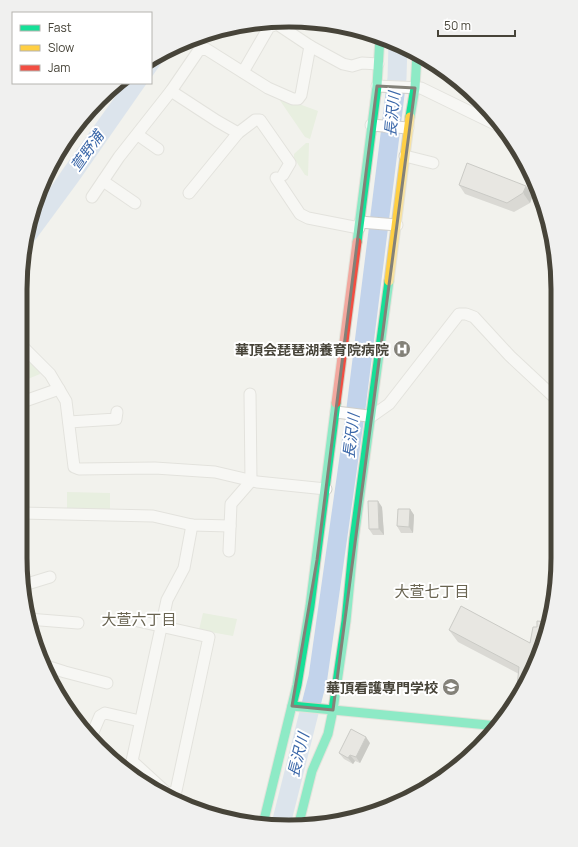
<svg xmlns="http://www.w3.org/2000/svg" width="578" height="847" font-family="Manrope,'Noto Sans JP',sans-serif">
  <rect width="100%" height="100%" fill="#f2f2ed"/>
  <!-- green -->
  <g fill="#dbead0">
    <polygon points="280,97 318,111 310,139 305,137 279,99"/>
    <polygon points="306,143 309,143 308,176 305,175 294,158 294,154"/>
    <polygon points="33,362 39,370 40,374 23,381 23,366"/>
    <polygon points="67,492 110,493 110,510 67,509"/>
    <polygon points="203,613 237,619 233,636 199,630"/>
  </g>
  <!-- water -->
  <g fill="#c2d3eb">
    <polygon points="172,48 151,78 151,59"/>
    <polygon points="125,83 147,83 78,182 25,254 25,237 34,212 63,169"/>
  </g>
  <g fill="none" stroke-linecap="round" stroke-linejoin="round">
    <!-- river -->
    <polyline stroke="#c2d3eb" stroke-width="19" points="281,824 318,677 356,408 390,135 397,78 398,44"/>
    <!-- street casing -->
    <g stroke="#d0cfca" stroke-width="13">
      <g id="street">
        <polyline points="243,72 269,27 277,24 310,46 343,64 352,66 362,63 378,64"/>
        <polyline points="377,86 421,88 499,126"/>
        <polyline points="171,91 217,121 238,133"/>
        <polyline points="371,125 408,128"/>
        <polyline points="138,135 158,149"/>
        <polyline points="405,156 433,163"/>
        <polyline points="45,177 56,162 55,160"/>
        <polyline points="276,178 300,214 308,218 359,228"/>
        <polyline points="103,181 135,203"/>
        <polyline points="189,193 238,133 255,120 260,120 290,163 283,175"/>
        <polyline points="92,197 119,157 171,91 199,50 206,49 268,88 293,99 298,99 301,95 310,46"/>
        <polyline points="360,222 397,225"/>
        <polyline points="23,347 50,374 66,401 74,467 79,469 155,468 215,472 257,482 326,489"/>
        <polyline points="22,402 59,389"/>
        <polyline points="336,412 368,416"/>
        <polyline points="372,416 389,404 459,314 466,314 474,317 510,356 555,398"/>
        <polyline points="69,422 116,419 117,412"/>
        <polyline points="21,513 153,516 192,525 230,526"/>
        <polyline points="229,551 231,504 251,481 250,394"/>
        <polyline points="24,585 50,577"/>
        <polyline points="28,619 78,623"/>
        <polyline points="138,621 209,637 176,791 168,794 132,761 167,600 184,568 192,525"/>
        <polyline points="46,666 65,672 107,683"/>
        <polyline points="91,737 100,716 105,713 140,721"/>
      </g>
    </g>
    <!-- fast casing -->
    <g stroke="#d2d1c6" stroke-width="11">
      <g id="fast">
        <polyline points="410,117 415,88 417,54"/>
        <polyline points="357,242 377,86 380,37"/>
        <polyline points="292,706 498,726"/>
        <polyline points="299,823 312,771 328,734 333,710 346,621 354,539 389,281"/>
        <polyline points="263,824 297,685 310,606 336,403"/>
      </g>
    </g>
    <!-- slow casing -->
    <g stroke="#d2d1c6" stroke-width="11">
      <polyline id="slow" points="389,281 410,117"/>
    </g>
    <!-- jam casing -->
    <g stroke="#d2d1c6" stroke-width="11">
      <polyline id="jam" points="336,403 357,242"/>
    </g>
    <!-- street -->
    <use href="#street" stroke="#fdfdfc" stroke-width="11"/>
    <!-- fast -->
    <use href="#fast" stroke="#16e098" stroke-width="9"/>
    <!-- slow -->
    <use href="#slow" stroke="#ffcf43" stroke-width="9"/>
    <!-- jam -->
    <use href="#jam" stroke="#f24e42" stroke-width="9"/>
  </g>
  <!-- wall -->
  <g fill="#bcbbb7">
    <polygon points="459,185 533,195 530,203 514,212 465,194"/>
    <polygon points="382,507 384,535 373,535 369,529"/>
    <polygon points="410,509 414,515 413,533 401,533 397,526"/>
    <polygon points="537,627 537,661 517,699 516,697 519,674 458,642 449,630 530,643"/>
    <polygon points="370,743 360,763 355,761 353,764 344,759 339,753"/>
  </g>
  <!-- shaded-wall -->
  <g fill="#999995">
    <polygon points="526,186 533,195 530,203 523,193"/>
    <polygon points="378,501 382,507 384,535 379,529"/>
    <polygon points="410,509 414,515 413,533 409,527"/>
    <polygon points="366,737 370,743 360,763 356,757"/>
    <polygon points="350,755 355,761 353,764 348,758"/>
  </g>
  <!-- building -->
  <g fill="#dbdad5" stroke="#999995">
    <polygon points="467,163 526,186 523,193 507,203 459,185"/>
    <polygon points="368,501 378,501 379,529 369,529"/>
    <polygon points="398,509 410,509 409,527 397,526"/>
    <polygon points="461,606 530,643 533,627 537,627 537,621 549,622 537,661 518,697 516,697 519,667 449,630"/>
    <polygon points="351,729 366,737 356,757 350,755 348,758 339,753"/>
  </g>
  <!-- marked area -->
  <path d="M0 0H578V847H0ZM377 86 415 88 333 710 292 706 317 560Z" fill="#f2f2ed" fill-opacity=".55" fill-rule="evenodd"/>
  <path fill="none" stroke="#838178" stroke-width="3" stroke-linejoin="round" d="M377 86 415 88 333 710 292 706 317 560Z"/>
  <!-- icons -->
  <defs>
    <g id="hospital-disc" transform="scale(0.9)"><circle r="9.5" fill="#838178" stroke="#fff"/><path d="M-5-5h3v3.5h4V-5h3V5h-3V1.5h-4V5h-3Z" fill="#fff"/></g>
    <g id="university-disc" transform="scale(0.9)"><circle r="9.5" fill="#838178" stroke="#fff"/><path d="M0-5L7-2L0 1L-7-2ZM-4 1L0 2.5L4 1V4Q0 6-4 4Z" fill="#fff"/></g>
  </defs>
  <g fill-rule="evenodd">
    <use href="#hospital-disc" x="402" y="349"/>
    <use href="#university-disc" x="451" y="687"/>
  </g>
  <g text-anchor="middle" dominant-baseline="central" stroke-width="4" stroke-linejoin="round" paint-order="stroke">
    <!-- poi labels -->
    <g font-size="14" font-weight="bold" fill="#474439" stroke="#fff" text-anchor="end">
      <text x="389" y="349">華頂会琵琶湖養育院病院</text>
      <text x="438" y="687">華頂看護専門学校</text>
    </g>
    <!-- water labels -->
    <g font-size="15" font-style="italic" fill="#3c68a9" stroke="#fff">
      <text transform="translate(392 114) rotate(-85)">長沢川</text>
      <text transform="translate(87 151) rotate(-55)">萱野浦</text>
      <text transform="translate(351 436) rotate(-83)">長沢川</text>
      <text transform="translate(298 755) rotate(-76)">長沢川</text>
    </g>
    <!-- neighbourhood labels -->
    <g font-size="15" fill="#696451" stroke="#fff">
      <text x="432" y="591">大萱七丁目</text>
      <text x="139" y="619">大萱六丁目</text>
    </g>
  </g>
  <!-- crop -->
  <path d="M0 0H578V847H0ZM289 27H289A262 262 0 0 1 551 289V558A262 262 0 0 1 289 820H289A262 262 0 0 1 27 558V289A262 262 0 0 1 289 27Z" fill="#f0f0ef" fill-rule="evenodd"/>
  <path fill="none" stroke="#474439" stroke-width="5" d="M289 27H289A262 262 0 0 1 551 289V558A262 262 0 0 1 289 820H289A262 262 0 0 1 27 558V289A262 262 0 0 1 289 27Z"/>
  <!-- legend -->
  <rect x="12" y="12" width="140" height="72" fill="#ffffff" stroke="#b5b4b0"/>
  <rect x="20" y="25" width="20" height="6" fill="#16e098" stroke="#b5b4b0"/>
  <text x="48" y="32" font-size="12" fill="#474439">Fast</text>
  <rect x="20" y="45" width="20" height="6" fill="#ffcf43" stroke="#b5b4b0"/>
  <text x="48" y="52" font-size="12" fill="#474439">Slow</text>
  <rect x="20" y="65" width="20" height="6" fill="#f24e42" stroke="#b5b4b0"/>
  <text x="48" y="72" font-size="12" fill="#474439">Jam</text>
  <!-- scale -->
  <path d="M438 30v6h77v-6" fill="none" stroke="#474439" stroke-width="2"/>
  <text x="444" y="30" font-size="12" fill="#474439" stroke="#ffffff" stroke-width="3" paint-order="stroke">50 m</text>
</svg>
